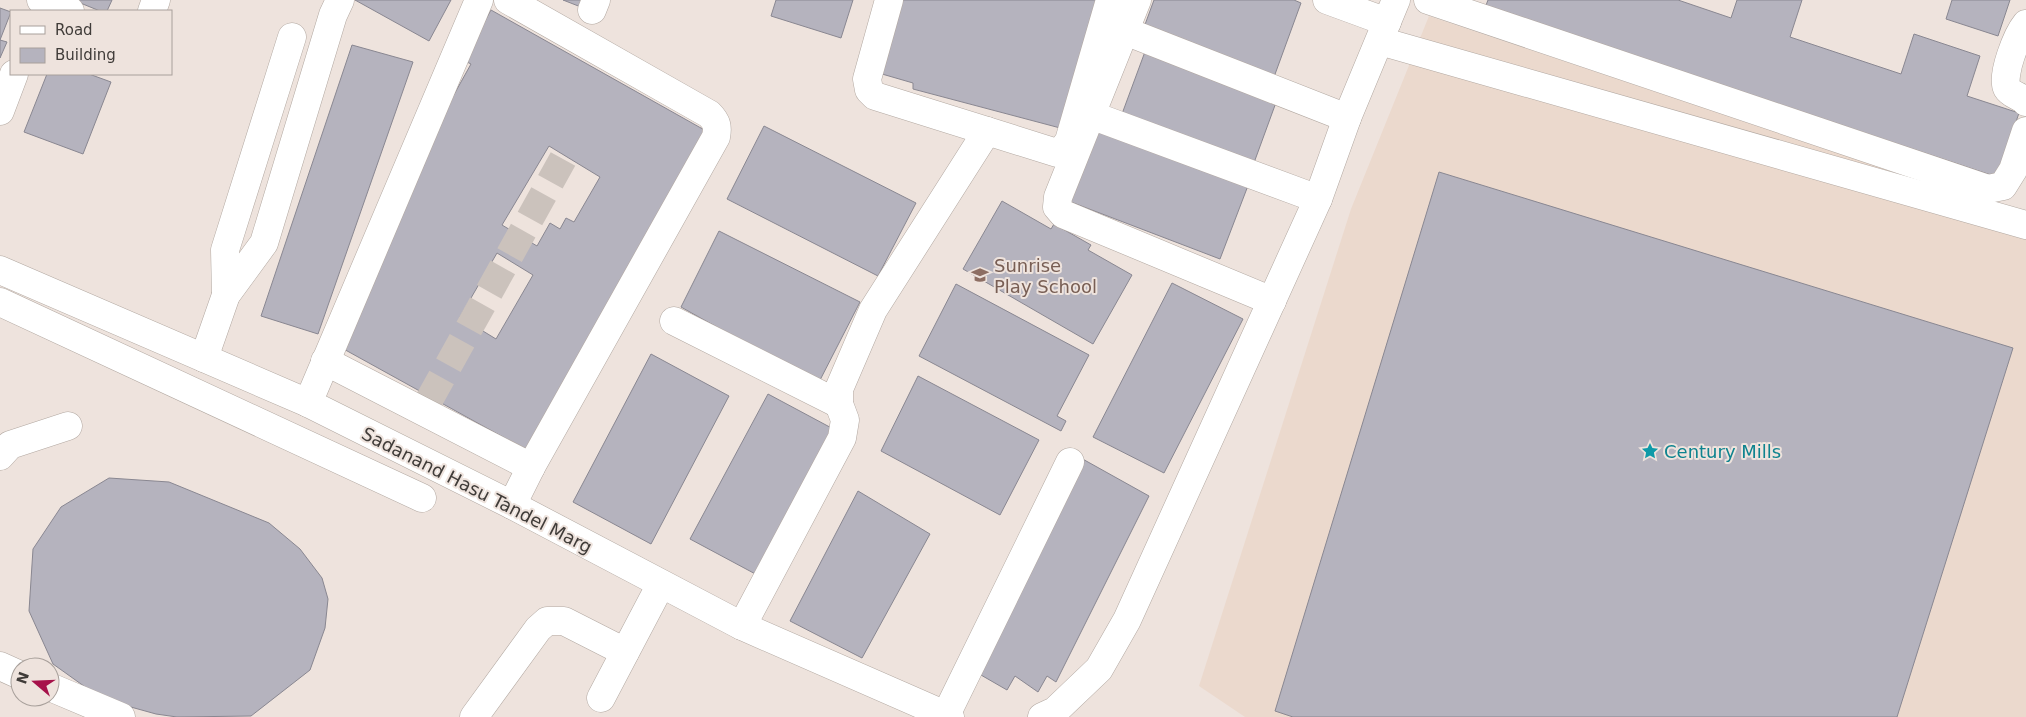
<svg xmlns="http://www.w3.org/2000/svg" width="2026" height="717" font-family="'DejaVu Sans',sans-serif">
  <rect width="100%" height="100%" fill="#eee3dd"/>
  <!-- built -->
  <polygon fill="#ebd9cd" points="1429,16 2026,216 2026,717 1245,717 1199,686 1351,209"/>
  <!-- building -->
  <g fill="#b5b3be" stroke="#898791" fill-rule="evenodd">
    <polygon points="73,0 112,0 107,11 100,11"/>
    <polygon points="355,0 451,0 429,41"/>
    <polygon points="563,0 589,0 586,9"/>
    <polygon points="776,0 853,0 841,38 771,16"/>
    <polygon points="902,0 1099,0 1064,129 913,89 913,83 882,74"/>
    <polygon points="1154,0 1294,0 1301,3 1274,77 1143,30"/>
    <polygon points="1488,0 1678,0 1731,18 1737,0 1802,0 1790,37 1901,74 1914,34 1980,56 1967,96 2019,113 1997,177 1485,8"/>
    <polygon points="1952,0 2010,0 1998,36 1946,19"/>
    <polygon points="0,8 11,12 0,40 7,42 0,58"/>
    <path d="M491 10 708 132 530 452 340 347 374 255 424 165 417 161 471 64 463 60ZM549 146 600 177 574 222 566 218 560 229 550 223 537 246 502 225ZM497 253 533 275 496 339 460 317Z"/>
    <polygon points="352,45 413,62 318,334 261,316"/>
    <polygon points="1146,49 1278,97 1251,171 1119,122"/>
    <polygon points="47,74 89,74 111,82 83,154 24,132"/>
    <polygon points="1093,122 1249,183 1220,259 1063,199"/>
    <polygon points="764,126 916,203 878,276 727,199"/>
    <polygon points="1439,172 2013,348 1897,717 1293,717 1275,711"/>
    <polygon points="1002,201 1051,229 1054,224 1091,245 1088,250 1132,275 1093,344 963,269"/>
    <polygon points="719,231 860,302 818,384 681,307"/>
    <polygon points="1172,283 1243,319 1164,473 1093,437"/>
    <polygon points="956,284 1089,355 1057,416 1066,421 1061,431 919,356"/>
    <polygon points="651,354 729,396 651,544 573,502"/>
    <polygon points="918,376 1039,440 1000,515 881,451"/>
    <polygon points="768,394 839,432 761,577 690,539"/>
    <polygon points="1079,457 1149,496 1056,682 1047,676 1038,692 1015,676 1007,690 974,671"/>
    <polygon points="109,478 169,482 269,523 300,549 322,578 328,599 325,628 310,670 251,716 177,717 156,714 102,699 53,664 29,611 33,549 61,507"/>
    <polygon points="858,491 930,534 862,658 790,621"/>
  </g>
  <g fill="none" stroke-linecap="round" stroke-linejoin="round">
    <!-- minor-tunnel -->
    <polyline stroke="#cbc2bc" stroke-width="28" stroke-dasharray="28 14" stroke-linecap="butt" points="428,402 563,159"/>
    <!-- minor casing -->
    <g stroke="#b2a8a1" stroke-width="29">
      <g id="minor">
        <polyline points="41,0 70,11"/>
        <path d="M508 0 709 114C717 122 718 127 716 137L531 467 512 505"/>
        <polyline points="889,0 867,79 869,90 875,96 1057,153 1064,148 1069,141 1110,0"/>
        <polyline points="1137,0 1058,197 1057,207 1063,214 1272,301"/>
        <polyline points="1327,0 1387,22"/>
        <polyline points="1428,0 1988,189 2003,186 2013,170 2026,131"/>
        <polyline points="592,10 596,0"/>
        <polyline points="152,11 156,0"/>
        <path d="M2026 24C2017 35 2001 75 2007 88 2011 95 2021 96 2026 102"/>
        <polyline points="1125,31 1347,118"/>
        <polyline points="1380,41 2026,225"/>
        <polyline points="0,111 14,74"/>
        <polyline points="1091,115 1318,199"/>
        <polyline points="0,270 308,403 512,505 742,626 950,717"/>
        <polyline points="226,295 225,250 292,37"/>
        <polyline points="0,302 422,498"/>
        <polyline points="674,321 839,404"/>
        <polyline points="204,358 226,295 264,243 333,15 340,0"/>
        <polyline points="325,361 531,467"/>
        <polyline points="308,403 479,0"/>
        <polyline points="0,456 10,445 68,426"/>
        <polyline points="742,626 842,438 845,420 839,404 839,389 873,310 987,131"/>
        <polyline points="0,666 20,675"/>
        <polyline points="50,687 121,717"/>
        <polyline points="601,698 661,584"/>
        <polyline points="946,715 1070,462"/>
        <polyline points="474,717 538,629 547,621 564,621 625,652"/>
        <polyline points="1042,717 1055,711 1099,669 1127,620 1318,199 1347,118 1396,0"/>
      </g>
    </g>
    <!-- minor -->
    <use href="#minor" stroke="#fff" stroke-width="28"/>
  </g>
  <!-- icons -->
  <defs>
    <g id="school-bare" transform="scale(1.35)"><path d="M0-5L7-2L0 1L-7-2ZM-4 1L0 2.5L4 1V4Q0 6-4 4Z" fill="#8d6e63" stroke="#eee3dd" stroke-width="2.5" paint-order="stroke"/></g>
    <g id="sight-bare" transform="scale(1.35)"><path d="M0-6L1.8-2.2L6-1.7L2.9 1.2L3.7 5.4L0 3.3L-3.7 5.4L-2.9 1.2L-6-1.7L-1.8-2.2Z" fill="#0f9aa8" stroke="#eee3dd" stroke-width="2.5" paint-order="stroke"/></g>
  </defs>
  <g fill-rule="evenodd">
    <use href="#school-bare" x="980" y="275"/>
    <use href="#sight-bare" x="1650" y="451"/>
  </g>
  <g text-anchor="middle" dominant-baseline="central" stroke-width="4" stroke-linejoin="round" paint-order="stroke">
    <!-- education labels -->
    <g font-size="18" fill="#785e54" stroke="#eee3dd" text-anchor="start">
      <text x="994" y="265">Sunrise<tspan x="994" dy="21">Play School</tspan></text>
    </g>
    <!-- culture labels -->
    <g font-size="18" fill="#0d838f" stroke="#eee3dd" text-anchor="start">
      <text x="1664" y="451">Century Mills</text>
    </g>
    <!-- street labels -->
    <g font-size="18" fill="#403c39" stroke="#eee3dd">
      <text transform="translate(477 490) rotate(27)">Sadanand Hasu Tandel Marg</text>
    </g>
  </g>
  <!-- legend -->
  <rect x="10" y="10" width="162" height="65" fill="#eee3dd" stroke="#a8a09b"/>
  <rect x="20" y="26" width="25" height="8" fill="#ffffff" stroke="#a8a09b"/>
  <text x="55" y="35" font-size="15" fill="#403c39">Road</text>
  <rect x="20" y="48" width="25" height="15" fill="#b5b3be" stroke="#a8a09b"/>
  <text x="55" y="60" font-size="15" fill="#403c39">Building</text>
  <!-- north arrow -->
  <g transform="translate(35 682) rotate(289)"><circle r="24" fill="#eee3dd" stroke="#a8a09b"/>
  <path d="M0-4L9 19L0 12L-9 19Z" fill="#a6124a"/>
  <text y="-8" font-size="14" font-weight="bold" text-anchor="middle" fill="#403c39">N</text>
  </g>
</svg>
